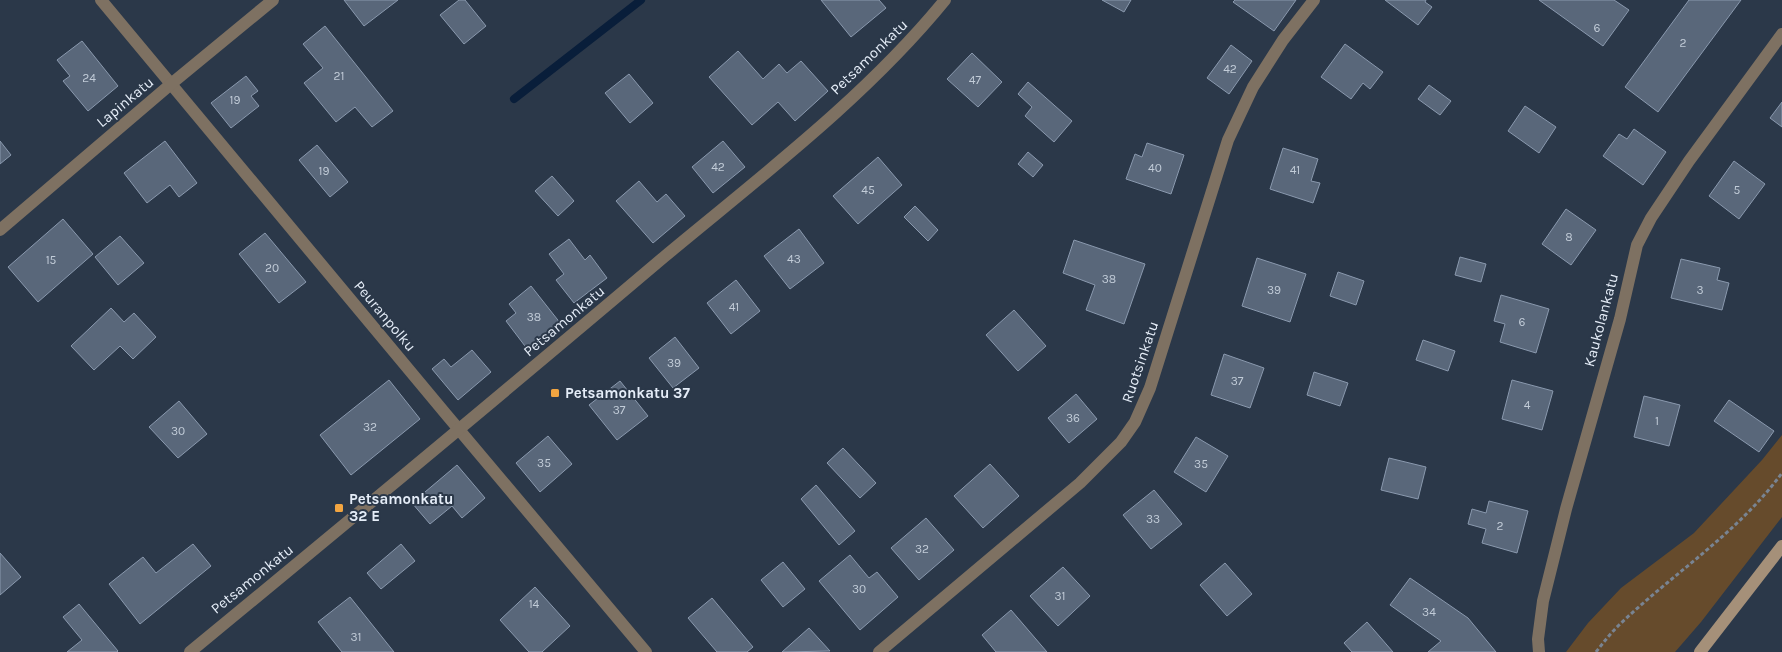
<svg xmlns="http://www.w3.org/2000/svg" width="1782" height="652" font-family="Karla,sans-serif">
  <rect width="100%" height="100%" fill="#2b3849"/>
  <!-- green -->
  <polygon fill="#664b2c" points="1782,435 1782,517 1701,622 1675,652 1566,652 1588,623 1621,588 1694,533 1762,460"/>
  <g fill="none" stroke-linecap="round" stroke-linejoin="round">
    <!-- stream -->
    <polyline stroke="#091e3a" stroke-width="8" points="514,99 641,0"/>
  </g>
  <!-- building -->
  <g fill="#59677a" stroke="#8a99ae">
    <polygon points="344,0 398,0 364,26"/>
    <polygon points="459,0 465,0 486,26 464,44 440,15"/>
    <polygon points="821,0 879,0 886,8 851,37"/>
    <polygon points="1102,0 1131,0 1124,12"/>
    <polygon points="1235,0 1296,0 1274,31 1233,2"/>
    <polygon points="1385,0 1426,0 1425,2 1432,7 1418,25"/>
    <polygon points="1539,0 1614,0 1629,10 1603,46"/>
    <polygon points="1689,0 1741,0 1658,112 1625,87"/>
    <polygon points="325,26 393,111 372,127 355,107 336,122 304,83 323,68 303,44"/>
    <polygon points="82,41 118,86 88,111 63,81 70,76 57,60"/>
    <polygon points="1345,44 1383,72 1370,89 1363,83 1351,99 1321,77"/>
    <polygon points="1231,45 1252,61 1229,94 1207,78"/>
    <polygon points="738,51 763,79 779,64 787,73 801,61 828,91 795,121 778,102 752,125 709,77"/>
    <polygon points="972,53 1002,82 978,107 947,79"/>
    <polygon points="629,74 653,103 630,123 605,93"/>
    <polygon points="246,76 258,91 251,96 259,106 231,128 211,103"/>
    <polygon points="1028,82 1072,121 1054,142 1025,116 1032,107 1018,94"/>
    <polygon points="1429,85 1451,101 1440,115 1418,99"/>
    <polygon points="1782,102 1782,127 1770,118"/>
    <polygon points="1525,106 1556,127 1539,153 1508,131"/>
    <polygon points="1634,129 1666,152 1643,185 1603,156 1619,134 1627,139"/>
    <polygon points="0,141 11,155 0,164"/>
    <polygon points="165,141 197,183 179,197 170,185 147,203 124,173"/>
    <polygon points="723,141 745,167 713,193 692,167"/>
    <polygon points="1147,143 1184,155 1171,194 1126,179 1135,154 1142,157"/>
    <polygon points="317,145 348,182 330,197 299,160"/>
    <polygon points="1283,148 1318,159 1311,181 1320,183 1313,203 1270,189"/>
    <polygon points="1028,152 1043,165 1033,177 1018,164"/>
    <polygon points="878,157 902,185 858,224 833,196"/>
    <polygon points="1734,161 1765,184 1739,219 1709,196"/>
    <polygon points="552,176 574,201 558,216 535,191"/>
    <polygon points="639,181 657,202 666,194 685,216 653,243 616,201"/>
    <polygon points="915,206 938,230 928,241 904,217"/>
    <polygon points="1566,209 1596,230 1571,265 1542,244"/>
    <polygon points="63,219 93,254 38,302 8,267"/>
    <polygon points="799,229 824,263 790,289 764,256"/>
    <polygon points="265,233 306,282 279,303 239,254"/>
    <polygon points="120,236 144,263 118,285 95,257"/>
    <polygon points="569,239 585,260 590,255 607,278 574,303 556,280 564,274 549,254"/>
    <polygon points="1074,240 1145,264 1124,324 1086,310 1095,285 1063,273"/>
    <polygon points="1460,257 1486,264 1481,282 1455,275"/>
    <polygon points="1257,258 1306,274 1290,322 1242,306"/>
    <polygon points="1681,259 1720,268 1717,280 1729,283 1722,310 1671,298"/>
    <polygon points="1338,272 1364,281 1356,305 1330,296"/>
    <polygon points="736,280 760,311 731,334 707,303"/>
    <polygon points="531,286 561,324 528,350 506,321 516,313 509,304"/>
    <polygon points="1501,295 1549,309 1536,353 1500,342 1505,324 1494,321"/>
    <polygon points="111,308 124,322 134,313 156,337 133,359 120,346 94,370 71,346"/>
    <polygon points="1014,310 1046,346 1018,371 986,335"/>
    <polygon points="675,337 699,368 673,388 649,358"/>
    <polygon points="1423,340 1455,351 1448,371 1416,360"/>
    <polygon points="472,350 491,372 458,400 432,369 444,359 451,367"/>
    <polygon points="1224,354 1264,368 1250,408 1211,395"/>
    <polygon points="1314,372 1348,383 1340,406 1307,395"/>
    <polygon points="389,380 420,419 351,475 320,435"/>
    <polygon points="1512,380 1553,391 1542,430 1502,419"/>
    <polygon points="620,381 648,416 617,440 589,405"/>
    <polygon points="1076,394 1097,419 1069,443 1048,418"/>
    <polygon points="1644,396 1680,405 1669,446 1634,437"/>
    <polygon points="1729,400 1774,431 1759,452 1714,421"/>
    <polygon points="179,401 207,434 178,458 149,427"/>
    <polygon points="548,436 572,464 540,492 516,463"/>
    <polygon points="1196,437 1228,456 1206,492 1174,472"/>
    <polygon points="843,448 876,483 860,498 827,463"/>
    <polygon points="1389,458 1426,467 1418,499 1381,490"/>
    <polygon points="990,464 1019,496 983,528 954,496"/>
    <polygon points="457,465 485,498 462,518 452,506 430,524 412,503"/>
    <polygon points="816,485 855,531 839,545 801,499"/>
    <polygon points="1154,490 1182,524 1151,549 1123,515"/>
    <polygon points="1489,501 1528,511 1517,553 1482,543 1486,529 1468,524 1472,509 1486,513"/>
    <polygon points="926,518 954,550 919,580 891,548"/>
    <polygon points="193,544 211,566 140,624 109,584 143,557 156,573"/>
    <polygon points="401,544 415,561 381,589 367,573"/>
    <polygon points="0,553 21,577 0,595"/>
    <polygon points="850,555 869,578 877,572 898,597 860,630 819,581"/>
    <polygon points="783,562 805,589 783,607 761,580"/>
    <polygon points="1225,563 1252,594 1227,616 1200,585"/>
    <polygon points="1063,567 1090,596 1058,626 1030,596"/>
    <polygon points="1410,578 1468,618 1496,652 1428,652 1441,641 1390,605"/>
    <polygon points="535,587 570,626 542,652 529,652 500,620"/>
    <polygon points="350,597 394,652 342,652 318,622"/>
    <polygon points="712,598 753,647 747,652 717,652 688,618"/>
    <polygon points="79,604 118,651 117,652 67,652 82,640 63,617"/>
    <polygon points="1011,610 1047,652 996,652 982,635"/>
    <polygon points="1367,622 1393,652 1352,652 1344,643"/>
    <polygon points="809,628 830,651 782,652"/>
  </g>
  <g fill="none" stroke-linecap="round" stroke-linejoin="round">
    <!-- path -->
    <path stroke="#798492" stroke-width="3" stroke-dasharray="4 2.5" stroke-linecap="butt" d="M1596 652C1603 643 1610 634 1618 626 1672 574 1737 534 1782 473"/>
    <!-- street -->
    <g stroke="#7e7162" stroke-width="12">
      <polyline points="101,0 445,413 646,652"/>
      <polyline points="0,230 171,84 273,0"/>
      <path d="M190 652C349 521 507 390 664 257 760 177 866 97 945 0"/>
      <polyline points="879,652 1080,483 1121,442 1135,422 1150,388 1228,140 1253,87 1283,40 1314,0"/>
      <polyline points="1539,652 1538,639 1543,601 1566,509 1620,319 1637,245 1651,218 1689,161 1782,34"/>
    </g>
    <!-- secondary -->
    <polyline stroke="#a59079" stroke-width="12" points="1700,652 1782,546"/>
  </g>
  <!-- markers -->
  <g fill="#f2a541" stroke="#2b3849" stroke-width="2">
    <rect x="550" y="388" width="10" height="10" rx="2.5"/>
    <rect x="334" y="503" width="10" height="10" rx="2.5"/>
  </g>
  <g text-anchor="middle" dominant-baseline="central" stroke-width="4" stroke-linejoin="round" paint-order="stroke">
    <!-- number labels -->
    <g font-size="12" fill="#c2ccd8">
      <text x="1597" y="28">6</text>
      <text x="1683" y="43">2</text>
      <text x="1230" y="69">42</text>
      <text x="339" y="76">21</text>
      <text x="89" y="78">24</text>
      <text x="975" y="80">47</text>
      <text x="235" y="100">19</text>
      <text x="718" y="167">42</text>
      <text x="1155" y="168">40</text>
      <text x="1295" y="170">41</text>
      <text x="324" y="171">19</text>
      <text x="868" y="190">45</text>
      <text x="1737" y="190">5</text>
      <text x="1569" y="237">8</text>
      <text x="794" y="259">43</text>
      <text x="51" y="260">15</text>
      <text x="272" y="268">20</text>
      <text x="1109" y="279">38</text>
      <text x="1274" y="290">39</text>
      <text x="1700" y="290">3</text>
      <text x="734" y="307">41</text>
      <text x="534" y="317">38</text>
      <text x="1522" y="322">6</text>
      <text x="674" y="363">39</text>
      <text x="1237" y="381">37</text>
      <text x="1527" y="405">4</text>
      <text x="619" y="410">37</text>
      <text x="1073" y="418">36</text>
      <text x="1657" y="421">1</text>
      <text x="370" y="427">32</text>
      <text x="178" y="431">30</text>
      <text x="544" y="463">35</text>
      <text x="1201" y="464">35</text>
      <text x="1153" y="519">33</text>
      <text x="1500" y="526">2</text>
      <text x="922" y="549">32</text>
      <text x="859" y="589">30</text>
      <text x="1060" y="596">31</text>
      <text x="534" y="604">14</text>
      <text x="1429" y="612">34</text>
      <text x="356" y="637">31</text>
    </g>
    <!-- street labels -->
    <g font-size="15" fill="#e5edf8" stroke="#2b3849">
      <text transform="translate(869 57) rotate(-44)">Petsamonkatu</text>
      <text transform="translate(125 102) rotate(-40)">Lapinkatu</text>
      <text transform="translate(385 316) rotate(50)">Peuranpolku</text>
      <text transform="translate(1601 320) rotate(-75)">Kaukolankatu</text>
      <text transform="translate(564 321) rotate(-40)">Petsamonkatu</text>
      <text transform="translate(1140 362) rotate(-71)">Ruotsinkatu</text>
      <text transform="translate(252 579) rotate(-39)">Petsamonkatu</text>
    </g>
    <!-- poi labels -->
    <g font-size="15" font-weight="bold" fill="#e5edf8" stroke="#2b3849" text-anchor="start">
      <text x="565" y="393">Petsamonkatu 37</text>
      <text x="349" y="499">Petsamonkatu<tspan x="349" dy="17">32 E</tspan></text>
    </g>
  </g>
</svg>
